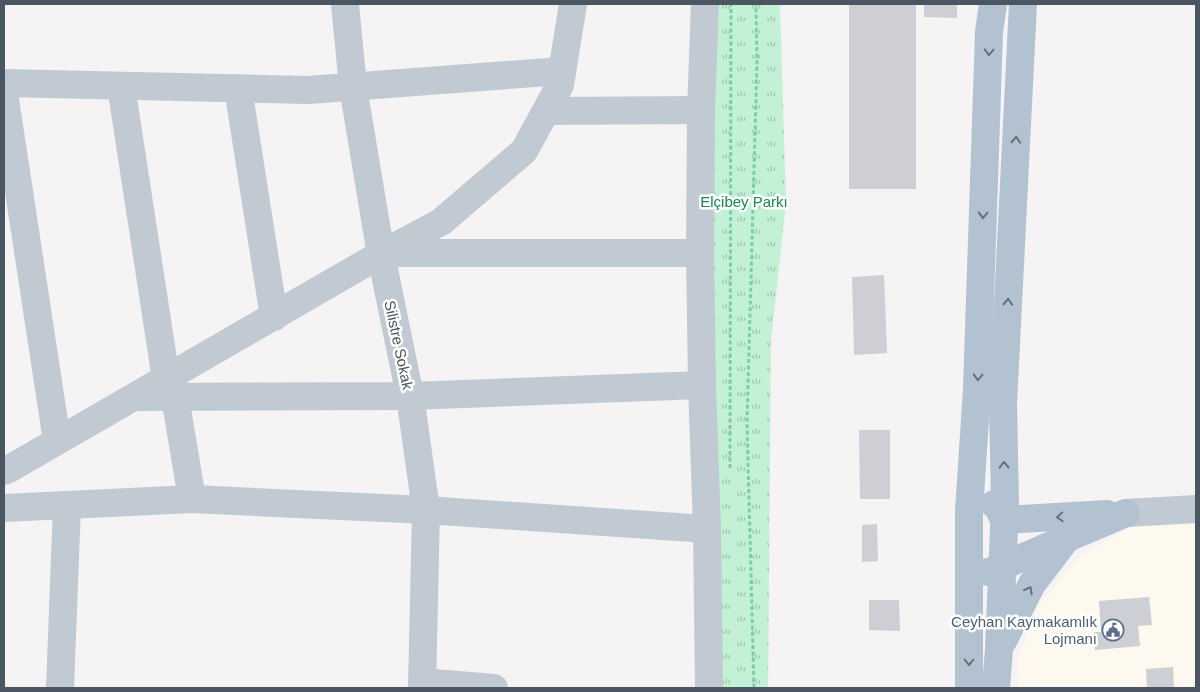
<svg xmlns="http://www.w3.org/2000/svg" width="1200" height="692" font-family="Arial,sans-serif">
  <defs>
    <pattern id="park-tufts" width="24" height="20" patternUnits="userSpaceOnUse" patternTransform="scale(1.25)"><rect width="24" height="20" fill="#c3f1d5"/><path d="M3 7l-1-3M5 7V3M7 7l1-3M15 17l-1-3M17 17v-4M19 17l1-3" fill="none" stroke="#a0c6b0"/></pattern>
  </defs>
  <rect width="100%" height="100%" fill="#f5f3f3"/>
  <!-- commercial -->
  <polygon fill="#fdf9ef" points="1196,524 1196,688 1019,688 1018,658 1040,603 1078,558 1129,527"/>
  <!-- park -->
  <polygon fill="url(#park-tufts)" points="705,4 780,4 786,203 771,341 768,688 709,688"/>
  <!-- building -->
  <g fill="#cdcfd5">
    <rect x="849" y="4" width="67" height="185"/>
    <polygon points="924,4 957,4 957,18 924,17"/>
    <polygon points="884,275 887,353 854,355 852,277"/>
    <polygon points="859,430 890,430 890,499 860,499"/>
    <polygon points="877,524 878,561 862,562 862,525"/>
    <polygon points="1149,597 1152,625 1138,626 1140,646 1095,650 1094,632 1101,632 1099,601"/>
    <polygon points="869,600 899,600 900,631 869,630"/>
    <polygon points="1173,667 1174,688 1147,688 1146,669"/>
  </g>
  <g fill="none" stroke-linecap="round" stroke-linejoin="round">
    <!-- path -->
    <g stroke="#7ad0a6" stroke-width="3" stroke-dasharray="4 2.5" stroke-linecap="butt">
      <polyline points="730,468 731,4"/>
      <polyline points="754,688 747,423 757,61 756,4"/>
    </g>
    <!-- minor -->
    <g stroke="#c1cad2" stroke-width="28">
      <polyline points="345,4 353,87 381,255 410,396 426,510 422,688"/>
      <polyline points="705,4 701,110 700,253 702,385 707,529 709,688"/>
      <polyline points="4,83 308,90 562,71"/>
      <polyline points="121,86 166,379 175,397 192,499"/>
      <polyline points="238,88 274,317"/>
      <polyline points="4,93 57,441"/>
      <polyline points="546,111 701,110"/>
      <polyline points="387,253 700,253"/>
      <polyline points="136,397 410,396 702,385"/>
      <polyline points="4,471 9,469 383,253 441,222 524,151 560,85 573,4"/>
      <polyline points="4,508 192,499 426,510 707,529"/>
      <polyline points="1126,513 1196,509"/>
      <polyline points="422,682 494,688"/>
      <polyline points="60,688 67,505"/>
    </g>
    <!-- major -->
    <g stroke="#b3c2d1" stroke-width="28">
      <polyline points="994,504 997,505 1004,520 1107,514"/>
      <polyline points="988,572 990,572 1003,566 1065,539"/>
      <polyline points="1003,641 1032,584 1067,538 1126,513"/>
      <polyline points="969,688 969,511 977,389 989,32 993,4"/>
      <polyline points="996,688 999,649 1005,504 1003,404 1023,4"/>
    </g>
  </g>
  <!-- one-way arrows -->
  <defs><path id="oneway-chevron" d="M-2-3.5L2.5 0L-2 3.5" fill="none" stroke-width="1.6" stroke-linecap="round" stroke-linejoin="round" transform="scale(1.25)"/></defs>
  <g stroke="#64717d">
    <use href="#oneway-chevron" transform="translate(989 52) rotate(92)"/>
    <use href="#oneway-chevron" transform="translate(1016 140) rotate(-87)"/>
    <use href="#oneway-chevron" transform="translate(983 215) rotate(92)"/>
    <use href="#oneway-chevron" transform="translate(1008 302) rotate(-87)"/>
    <use href="#oneway-chevron" transform="translate(978 377) rotate(92)"/>
    <use href="#oneway-chevron" transform="translate(1004 465) rotate(-91)"/>
    <use href="#oneway-chevron" transform="translate(1060 517) rotate(177)"/>
    <use href="#oneway-chevron" transform="translate(1029 590) rotate(-62)"/>
    <use href="#oneway-chevron" transform="translate(969 662) rotate(90)"/>
  </g>
  <!-- icons -->
  <defs>
    <g id="civic-ring" transform="scale(1.125)"><circle r="9.5" fill="#fff" stroke="#5c6f8a" stroke-width="1.5"/><path d="M-.6-6.5H3V-4.5H.6V-3L4-1V1h2V6H-6V1h2V-1L-.6-3ZM-1.2 2.5V6h2.4V2.5Z" fill="#5c6f8a"/></g>
  </defs>
  <g fill-rule="evenodd">
    <use href="#civic-ring" x="1113" y="630"/>
  </g>
  <g text-anchor="middle" dominant-baseline="central" stroke-width="5" stroke-linejoin="round" paint-order="stroke">
    <!-- park labels -->
    <g font-size="15" fill="#17864f" stroke="#fff">
      <text x="744" y="201">Elçibey Parkı</text>
    </g>
    <!-- street labels -->
    <g font-size="15" fill="#4a5661" stroke="#fff">
      <text transform="translate(399 345) rotate(78)">Silistre Sokak</text>
    </g>
    <!-- service labels -->
    <g font-size="15" fill="#4e5e75" stroke="#fff" text-anchor="end">
      <text x="1097" y="621">Ceyhan Kaymakamlık<tspan x="1097" dy="17">Lojmanı</tspan></text>
    </g>
  </g>
  <!-- border -->
  <rect width="1200" height="692" fill="none" stroke="#4a5661" stroke-width="10"/>
</svg>
